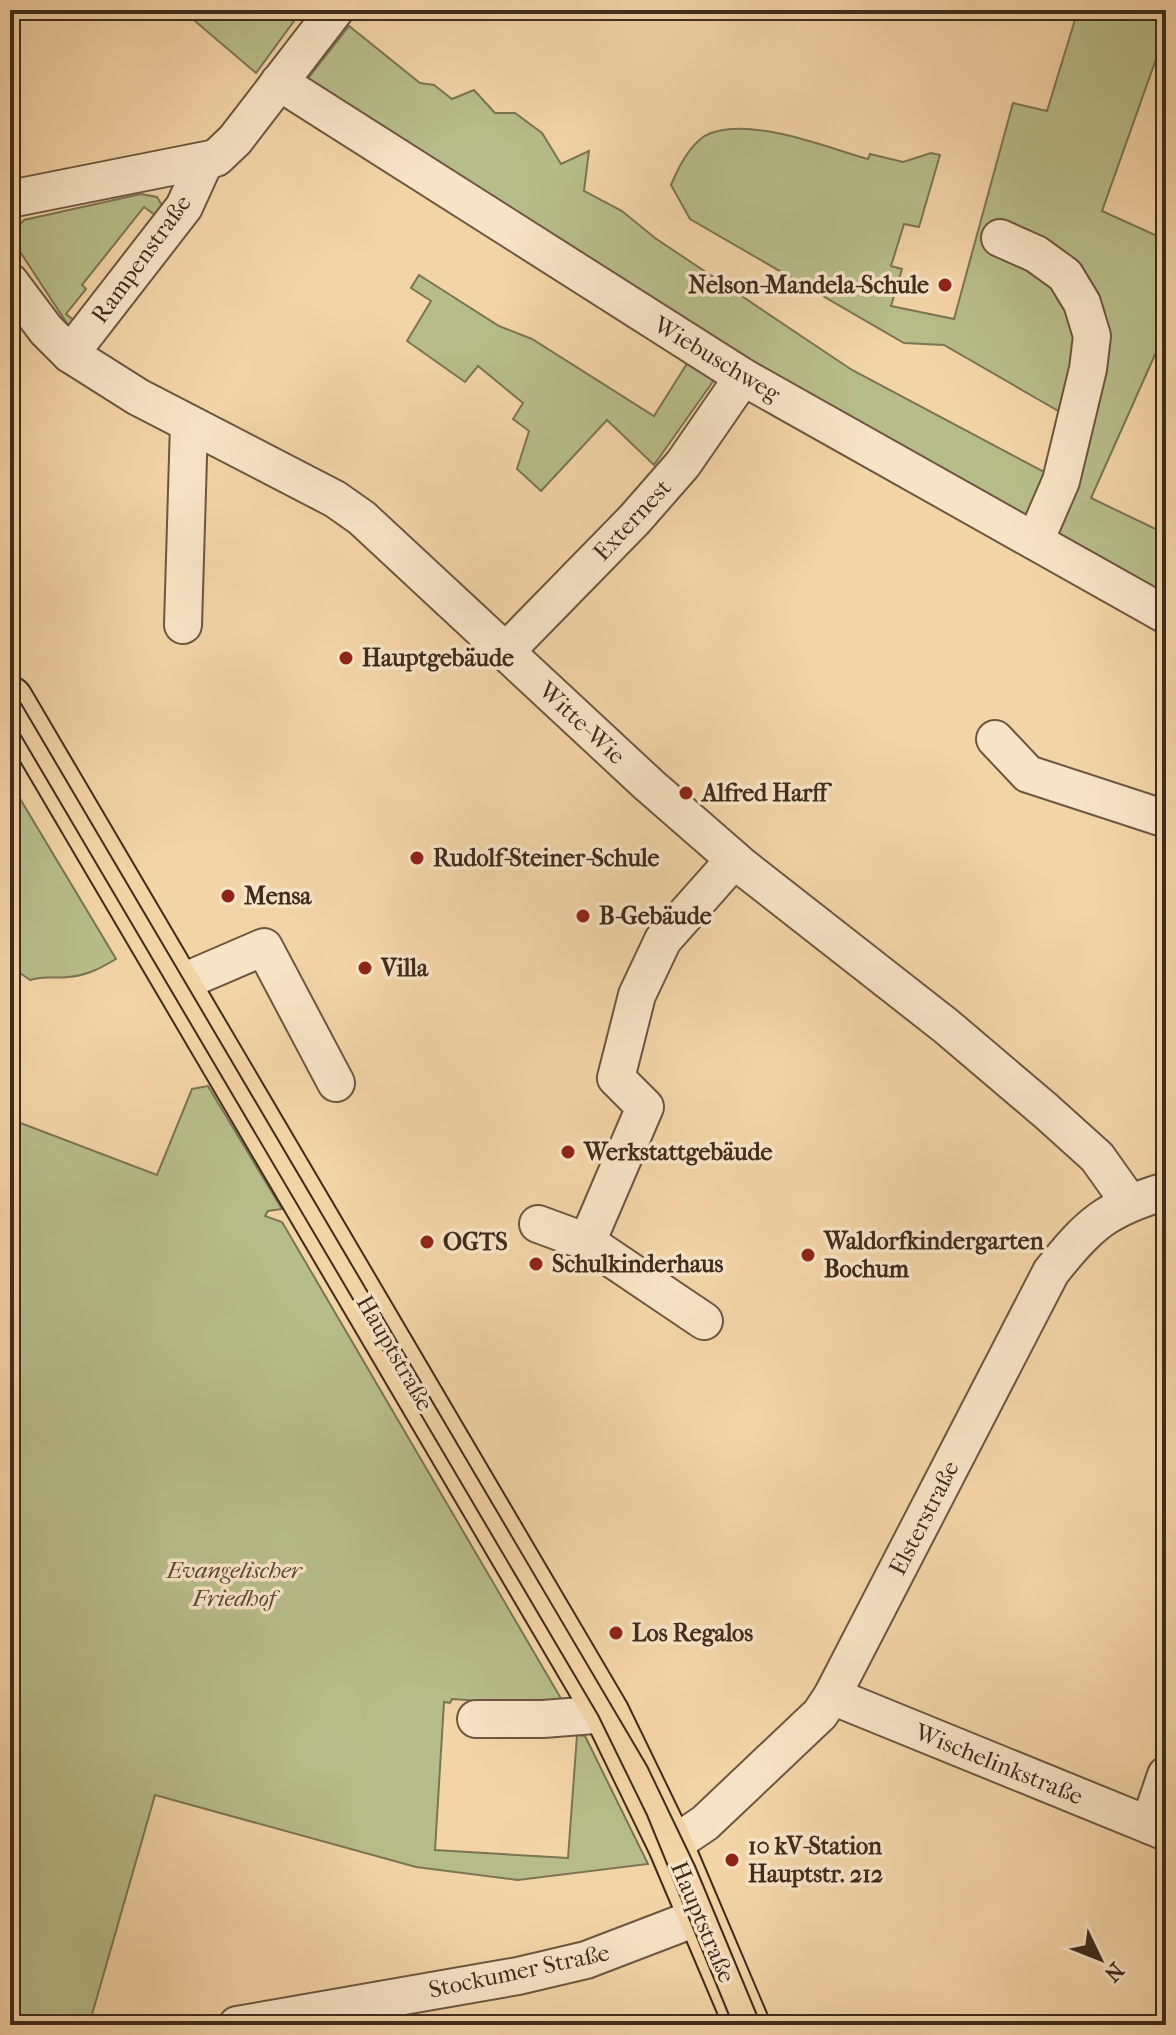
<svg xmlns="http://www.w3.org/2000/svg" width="1176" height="2035" font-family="'IM FELL French Canon',serif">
  <rect width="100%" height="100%" fill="#f3d4a7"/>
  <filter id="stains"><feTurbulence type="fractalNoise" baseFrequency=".0025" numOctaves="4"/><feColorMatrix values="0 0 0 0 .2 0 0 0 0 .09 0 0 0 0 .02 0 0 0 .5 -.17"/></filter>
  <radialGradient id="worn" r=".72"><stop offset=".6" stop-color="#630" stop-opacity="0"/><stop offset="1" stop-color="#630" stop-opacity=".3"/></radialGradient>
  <!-- green -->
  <g fill="#b7bd8a" stroke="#7c7454" stroke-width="2">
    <polygon points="182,10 302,10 256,73"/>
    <path d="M1078 10H1166V31L1102 211 1166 240V330L1091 498 1166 534V603L1084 559 570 253 306 81 349 26 420 83 434 85 452 99 474 90 495 113H515L542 133 561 164 589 151 584 191 622 211 655 238 852 370 1061 481 1067 416 944 345 904 343 690 219 671 185C678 168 692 140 711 133 755 118 825 147 868 159L870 154 903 162 931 153 940 155 919 227 904 224 891 266 902 269 891 306 954 319 1013 103 1047 111Z"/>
    <polygon points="141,194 157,197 164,209 158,217 144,207 82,285 86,289 66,314 75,321 70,328 13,241 17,228 24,220"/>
    <polygon points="419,275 499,326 532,339 654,416 688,362 714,380 654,465 607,420 541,491 517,469 529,431 513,419 523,403 478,366 465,382 407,341 431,301 411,288"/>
    <path d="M10 782 116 959C101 968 86 976 68 977 54 979 44 975 30 980L10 966Z"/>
    <polygon points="208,1086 282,1209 268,1211 265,1216 282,1222 566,1707 452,1699 450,1703 444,1702 435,1850 568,1858 577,1735 585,1736 648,1864 518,1880 416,1867 155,1795 89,2025 10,2025 10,1119 157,1175 192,1089"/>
  </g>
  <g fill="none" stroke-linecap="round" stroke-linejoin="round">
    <!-- minor casing -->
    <g stroke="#6d5640" stroke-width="40">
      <g id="minor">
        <polyline points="279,82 743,377 1166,615"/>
        <polyline points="10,199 216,158 235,140 335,10"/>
        <polyline points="1000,238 1036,254 1065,275 1082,303 1092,336 1088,369 1061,481 1035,541"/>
        <polyline points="10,282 46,330 70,354 138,397 335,499 362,518 649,785 743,867 946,1026 1046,1111 1097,1157 1129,1202"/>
        <polyline points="70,354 184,207 205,161"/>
        <polyline points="183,625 189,424"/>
        <polyline points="506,651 634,520 683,464 743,377"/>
        <polyline points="995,739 1028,774 1166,819"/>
        <polyline points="178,984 264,947 336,1083"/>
        <polyline points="538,1224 587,1242 704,1321"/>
        <polyline points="587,1242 645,1107 616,1078 637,995 663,940 734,860"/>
        <polyline points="832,1696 1166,1832"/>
        <polyline points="476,1719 543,1719 607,1714"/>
        <polyline points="1149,1825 1166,1775"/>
        <path d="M671 1846 705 1823 820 1714 832 1696 1051 1272C1090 1223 1106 1209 1166 1191"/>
        <polyline points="237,2025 518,1976 586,1960 701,1916"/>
      </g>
    </g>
    <!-- major casing -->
    <g stroke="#402c1d" stroke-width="48">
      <polyline id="major" points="10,699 607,1714 671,1846 747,2025"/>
    </g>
    <!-- minor -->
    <use href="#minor" stroke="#f7e3c6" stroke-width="36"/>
    <!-- major -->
    <use href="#major" stroke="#f3d4a7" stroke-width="44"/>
    <!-- tram -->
    <g stroke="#402c1d" stroke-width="2">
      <polyline points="10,685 647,1766 695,1866 761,2025"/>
      <polyline points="10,717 598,1715 647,1815 733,2025"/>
    </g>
  </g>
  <!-- markers -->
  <g fill="#8f2418" stroke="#f7e3c6" stroke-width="3">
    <circle cx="945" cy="285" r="8"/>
    <circle cx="346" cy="658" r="8"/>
    <circle cx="686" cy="793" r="8"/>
    <circle cx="417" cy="858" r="8"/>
    <circle cx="228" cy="896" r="8"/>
    <circle cx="583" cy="916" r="8"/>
    <circle cx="365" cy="968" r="8"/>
    <circle cx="568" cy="1152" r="8"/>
    <circle cx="427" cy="1242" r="8"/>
    <circle cx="808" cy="1255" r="8"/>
    <circle cx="536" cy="1264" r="8"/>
    <circle cx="616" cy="1633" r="8"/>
    <circle cx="732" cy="1860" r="8"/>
  </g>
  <g text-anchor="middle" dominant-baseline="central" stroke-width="7" stroke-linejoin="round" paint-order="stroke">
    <!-- street labels -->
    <g font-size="24" fill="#402c1d" stroke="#f7e3c6">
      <text transform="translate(141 259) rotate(-54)">Rampenstraße</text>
      <text transform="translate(717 359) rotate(31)">Wiebuschweg</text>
      <text transform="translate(632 520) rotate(-47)">Externest</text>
      <text transform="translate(582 723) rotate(43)">Witte-Wie</text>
      <text transform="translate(395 1353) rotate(60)">Hauptstraße</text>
      <text transform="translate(924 1518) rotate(-63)">Elsterstraße</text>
      <text transform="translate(999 1764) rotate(22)">Wischelinkstraße</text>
      <text transform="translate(703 1922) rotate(67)">Hauptstraße</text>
      <text transform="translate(519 1971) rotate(-12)">Stockumer Straße</text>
    </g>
    <!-- poi labels -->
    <g font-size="24" font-weight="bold" fill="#402c1d" stroke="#f7e3c6" text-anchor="start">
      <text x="929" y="285" text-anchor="end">Nelson-Mandela-Schule</text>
      <text x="362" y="658">Hauptgebäude</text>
      <text x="702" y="793">Alfred Harff</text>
      <text x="433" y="858">Rudolf-Steiner-Schule</text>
      <text x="244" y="896">Mensa</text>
      <text x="599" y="916">B-Gebäude</text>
      <text x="381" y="968">Villa</text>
      <text x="584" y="1152">Werkstattgebäude</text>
      <text x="824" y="1241">Waldorfkindergarten<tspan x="824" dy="28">Bochum</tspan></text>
      <text x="443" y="1242">OGTS</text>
      <text x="552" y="1264">Schulkinderhaus</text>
      <text x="632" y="1633">Los Regalos</text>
      <text x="748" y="1846">10 kV-Station<tspan x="748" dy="28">Hauptstr. 212</tspan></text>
    </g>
    <!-- park labels -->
    <g font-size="24" font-style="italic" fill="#584933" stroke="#f7e3c6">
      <text x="234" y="1570">Evangelischer<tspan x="234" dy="28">Friedhof</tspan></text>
    </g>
  </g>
  <!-- margin -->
  <rect width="1176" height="2035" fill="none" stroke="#f3d4a7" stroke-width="40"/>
  <rect x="12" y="12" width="1152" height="2011" fill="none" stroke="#402c1d" stroke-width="4"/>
  <rect x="20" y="20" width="1136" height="1995" fill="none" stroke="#402c1d" stroke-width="2"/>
  <!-- north arrow -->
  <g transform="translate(1100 1959) rotate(133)" stroke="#f7e3c6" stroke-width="6" paint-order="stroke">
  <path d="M0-6L14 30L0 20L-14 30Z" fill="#402c1d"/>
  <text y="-12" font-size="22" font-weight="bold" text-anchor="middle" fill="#402c1d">N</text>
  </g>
  <rect width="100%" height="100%" filter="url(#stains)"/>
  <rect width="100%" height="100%" fill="url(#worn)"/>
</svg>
